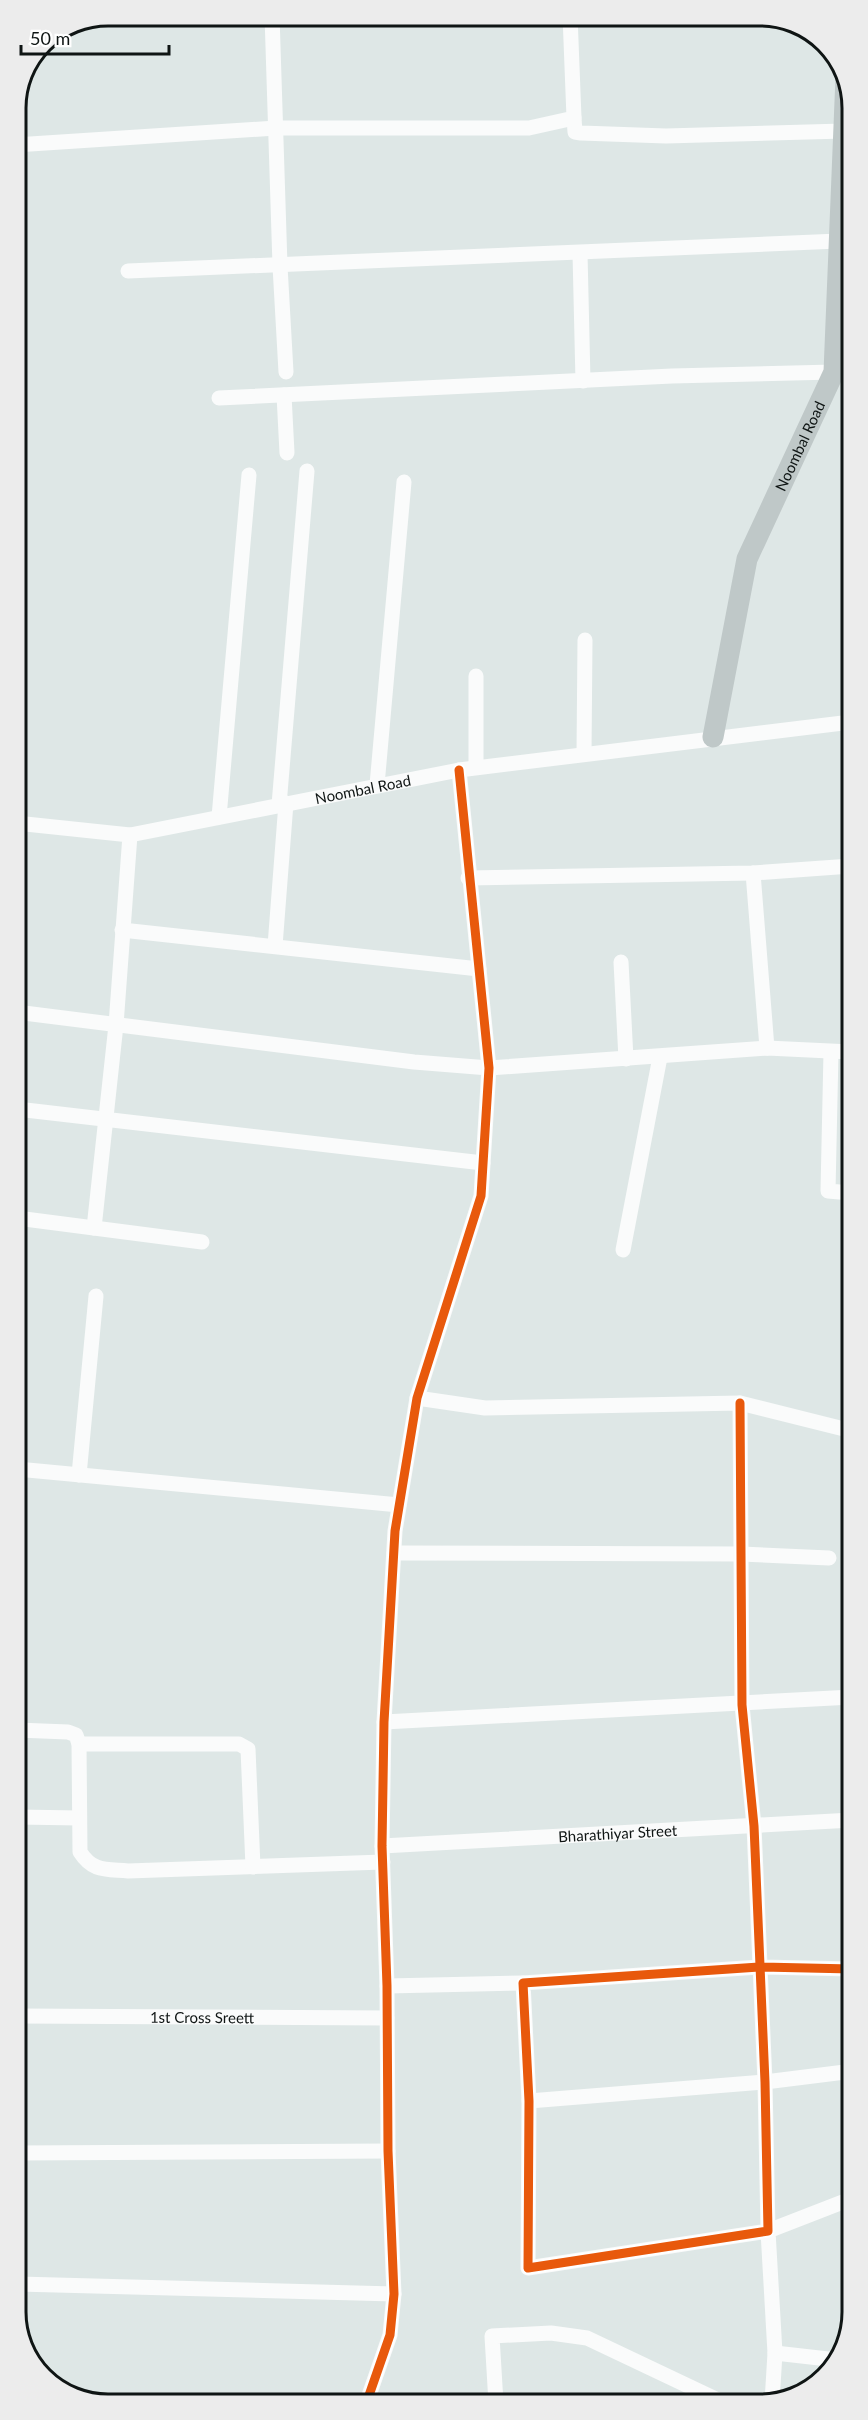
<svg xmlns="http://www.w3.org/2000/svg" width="868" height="2420" font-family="Lato,sans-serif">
  <rect width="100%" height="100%" fill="#dee7e6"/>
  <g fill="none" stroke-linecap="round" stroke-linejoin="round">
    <!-- lane -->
    <polyline stroke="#fafbfb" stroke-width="8" points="836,346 850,352"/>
    <!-- street -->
    <g stroke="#fafbfb" stroke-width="15">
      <polyline points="272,15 280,266 286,372"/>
      <polyline points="574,118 575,132 581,133 666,136 844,131"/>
      <polyline points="15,145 276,128 529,128 574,118 570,15"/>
      <polyline points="580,253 583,381"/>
      <polyline points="128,271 839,241"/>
      <polyline points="284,395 287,453"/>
      <polyline points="219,398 672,376 834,372"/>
      <polyline points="584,753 585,640"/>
      <polyline points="476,767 476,676"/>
      <polyline points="377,785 404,482"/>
      <polyline points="279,805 307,471"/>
      <polyline points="219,817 249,475"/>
      <path id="s1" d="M16 823 130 835 459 770 851 722"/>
      <polyline points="753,873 767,1048"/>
      <polyline points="468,878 753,873 851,866"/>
      <polyline points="122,930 479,969"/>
      <polyline points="275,946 286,803"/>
      <polyline points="621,962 626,1059"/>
      <polyline points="16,1012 414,1062 489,1068 767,1048 851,1052"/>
      <polyline points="831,1052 828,1191 851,1193"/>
      <polyline points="17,1109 483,1163"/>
      <polyline points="17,1218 202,1242"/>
      <polyline points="94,1228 116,1025 130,835"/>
      <polyline points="623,1250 660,1057"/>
      <polyline points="417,1398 485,1408 740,1403 852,1431"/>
      <polyline points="740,1403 742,1705 754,1826 765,2082 768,2231 528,2268 529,2101 523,1983 759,1967 852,1969"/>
      <polyline points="17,1469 399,1505"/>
      <polyline points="79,1475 96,1296"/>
      <polyline points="394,1553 741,1554 829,1558"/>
      <polyline points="384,1722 852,1697"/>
      <path d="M17 1730 68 1732 76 1735 79 1744 80 1852C93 1872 105 1869 128 1871L383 1862"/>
      <polyline points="79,1744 239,1744 248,1749 253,1867"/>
      <polyline points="18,1817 79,1818"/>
      <path id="s2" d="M382 1846 852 1820"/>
      <polyline points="387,1986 523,1983"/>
      <path id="s3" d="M18 2016 387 2018"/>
      <polyline points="529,2101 765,2082 853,2071"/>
      <polyline points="18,2153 388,2151"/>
      <polyline points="18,2284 394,2294"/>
      <polyline points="775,2353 837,2360"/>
      <polyline points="772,2402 775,2353 768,2231 853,2198"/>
      <polyline points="496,2403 492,2336 551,2333 587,2338 722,2402"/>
      <polyline points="366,2404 390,2335 394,2294 388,2151 387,1986 382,1846 384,1722 395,1531 417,1398 481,1196 489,1068 459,770"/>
    </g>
    <!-- secondary -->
    <path stroke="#bfc8c8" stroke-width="21" id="s4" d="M713 737 747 559 834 372 846 77"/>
    <!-- cycleway casing -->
    <g stroke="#fff" stroke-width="13">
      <g id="cycleway">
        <polyline points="740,1403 742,1705 754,1826 765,2082 768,2231 528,2268 529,2101 523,1983 759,1967 852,1969"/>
        <polyline points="366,2404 390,2335 394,2294 388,2151 387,1986 382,1846 384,1722 395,1531 417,1398 481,1196 489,1068 459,770"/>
      </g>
    </g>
    <!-- cycleway -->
    <use href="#cycleway" stroke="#e8590c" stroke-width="9"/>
  </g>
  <g text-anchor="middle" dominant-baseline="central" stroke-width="6" stroke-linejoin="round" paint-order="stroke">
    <!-- street labels -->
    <g font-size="15" fill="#0f1514" stroke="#fff">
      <text stroke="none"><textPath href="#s4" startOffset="306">Noombal Road</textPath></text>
      <text stroke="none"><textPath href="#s1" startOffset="352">Noombal Road</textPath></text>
      <text stroke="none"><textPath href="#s2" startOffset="236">Bharathiyar Street</textPath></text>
      <text stroke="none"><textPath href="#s3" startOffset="184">1st Cross Sreett</textPath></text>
    </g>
  </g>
  <!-- crop -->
  <path d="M0 0H868V2420H0ZM108 26H760A82 82 0 0 1 842 108V2312A82 82 0 0 1 760 2394H108A82 82 0 0 1 26 2312V108A82 82 0 0 1 108 26Z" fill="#ececec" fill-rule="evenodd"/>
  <path fill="none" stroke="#0f1514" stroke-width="3" d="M108 26H760A82 82 0 0 1 842 108V2312A82 82 0 0 1 760 2394H108A82 82 0 0 1 26 2312V108A82 82 0 0 1 108 26Z"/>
  <!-- scale -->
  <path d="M21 45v9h148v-9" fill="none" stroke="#0f1514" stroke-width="3"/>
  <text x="30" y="45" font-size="18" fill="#0f1514" stroke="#ffffff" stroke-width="4.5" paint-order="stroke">50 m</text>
</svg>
